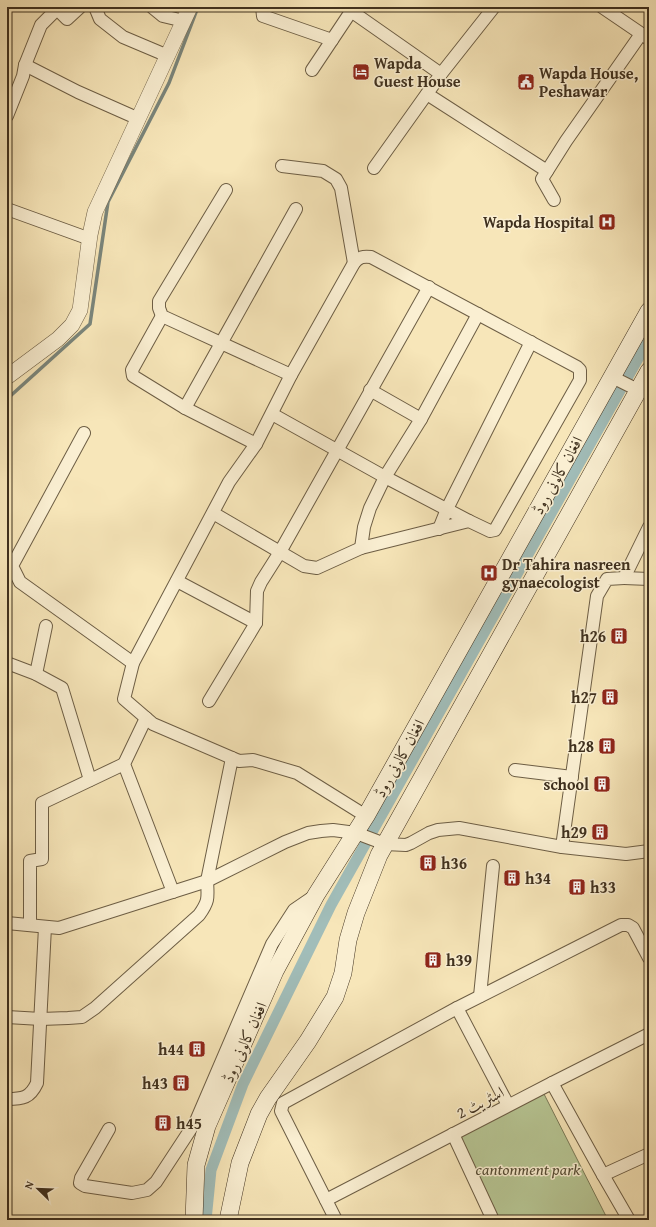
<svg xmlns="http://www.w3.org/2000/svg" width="656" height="1227" font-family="'Gentium Book Plus',Amiri,serif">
  <rect width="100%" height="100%" fill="#f7e6b9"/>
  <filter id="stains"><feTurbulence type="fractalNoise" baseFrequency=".005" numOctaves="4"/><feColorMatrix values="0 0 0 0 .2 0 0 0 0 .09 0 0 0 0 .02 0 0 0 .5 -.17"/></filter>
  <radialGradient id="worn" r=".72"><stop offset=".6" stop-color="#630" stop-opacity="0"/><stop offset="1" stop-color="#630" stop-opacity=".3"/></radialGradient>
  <!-- green -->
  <polygon fill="#b7c694" stroke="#7b7b59" points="544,1094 608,1220 498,1220 458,1135"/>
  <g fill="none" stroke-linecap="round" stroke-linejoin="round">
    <!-- stream -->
    <polyline stroke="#7a857b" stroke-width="3.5" points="7,399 90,324 108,202 169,83 198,7"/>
    <!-- canal -->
    <polyline stroke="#a1bdb9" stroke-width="11" points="206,1220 211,1170 243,1084 331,905 649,339"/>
    <!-- minor casing -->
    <g stroke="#6d5e45" stroke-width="14">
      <g id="minor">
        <polyline points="95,7 100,19 123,37 168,56"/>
        <polyline points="152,7 163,16 184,21"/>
        <polyline points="262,7 263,16 332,40"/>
        <polyline points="602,7 649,39"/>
        <polyline points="351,11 441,74"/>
        <polyline points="25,65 78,92 139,119"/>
        <polyline points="312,70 354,7"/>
        <polyline points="427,94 547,171"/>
        <polyline points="7,116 23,76 25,65 41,25 57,9 67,19 80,7"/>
        <polyline points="282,166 323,171 336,179 341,188 354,263"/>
        <polyline points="374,168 441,74 494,7"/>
        <polyline points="226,190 159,301 159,308 162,316 291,375"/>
        <polyline points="554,200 542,179 566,141 641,34"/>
        <polyline points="7,209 90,239"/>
        <polyline points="162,316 132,370 133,376 185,408 256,444"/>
        <polyline points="612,377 638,390"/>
        <polyline points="370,390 421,419"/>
        <polyline points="185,408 296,209"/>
        <polyline points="272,414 385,477 469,521"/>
        <polyline points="84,433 12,566 20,582 133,663"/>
        <path d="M213 513 304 566 317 568 361 548 469 521 490 531 495 530 580 380V370L577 367 371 257C363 256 359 257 354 263L291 375 256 444 229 482 133 663 124 699 153 724 239 761 253 760 297 773 366 816"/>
        <polyline points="439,529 447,509 531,342"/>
        <polyline points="361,548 364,527 370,508 385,477 421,419 478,314"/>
        <polyline points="624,578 649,579"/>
        <polyline points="177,581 256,623"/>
        <polyline points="7,663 36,674 62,688 90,780"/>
        <polyline points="36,674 46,626"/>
        <polyline points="209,701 256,623 257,591 261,582 280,552 429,287"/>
        <polyline points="146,718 124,764 173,892"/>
        <polyline points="515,770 572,777"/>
        <polyline points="562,847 597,596 607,579 624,578 649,527"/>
        <polyline points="7,923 59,928 207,881 285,842 308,833 321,831 333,830 356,833 385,844 406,845 411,843 429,833 438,830 459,828 562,847 626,854 649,851"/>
        <polyline points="30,925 30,861 42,859 42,803 124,764"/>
        <polyline points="480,996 493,866"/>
        <polyline points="457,1008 508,1105"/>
        <path d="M7 1017 41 1019 68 1018 82 1017 95 1008 199 915C209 901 208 898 207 881L232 758"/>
        <polyline points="552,1083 603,1175 649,1154"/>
        <path d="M7 1099C23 1099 30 1098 37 1083L45 927"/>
        <polyline points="109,1129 81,1178 80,1183 85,1186 132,1193 147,1190 156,1182 196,1121 272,944 294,910 313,897"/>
        <polyline points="453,1134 493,1220"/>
        <polyline points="603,1175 629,1220"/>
        <polyline points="326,1200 552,1083 649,1034"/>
        <polyline points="336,1220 281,1111 283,1103 457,1008 621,925 628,925 633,928 649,958"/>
      </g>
    </g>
    <!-- tertiary casing -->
    <g stroke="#6d5e45" stroke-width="16">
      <polyline id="tertiary" points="7,377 58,339 72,325 80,310 90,235 95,212 190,7"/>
    </g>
    <!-- secondary casing -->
    <g stroke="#3f301e" stroke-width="18">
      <g id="secondary">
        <polyline points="194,1220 196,1165 207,1126 275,971 316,895 366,816 649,311"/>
        <polyline points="228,1220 240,1163 259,1114 268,1098 308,1041 335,997 343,973 348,940 356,913 379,855 649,371"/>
      </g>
    </g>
    <!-- minor -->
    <use href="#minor" stroke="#faefd2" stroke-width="12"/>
    <!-- tertiary -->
    <use href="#tertiary" stroke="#faefd2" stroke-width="15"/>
    <!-- secondary -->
    <use href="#secondary" stroke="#faefd2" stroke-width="17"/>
  </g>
  <!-- icons -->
  <defs>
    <g id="hotel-square" transform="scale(0.9)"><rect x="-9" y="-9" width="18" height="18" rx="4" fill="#8f2418" stroke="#faefd2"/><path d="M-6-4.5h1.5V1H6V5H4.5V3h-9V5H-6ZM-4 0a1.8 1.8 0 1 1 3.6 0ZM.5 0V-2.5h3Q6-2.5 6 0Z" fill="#fff"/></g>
    <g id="civic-square" transform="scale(0.9)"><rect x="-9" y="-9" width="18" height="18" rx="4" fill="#8f2418" stroke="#faefd2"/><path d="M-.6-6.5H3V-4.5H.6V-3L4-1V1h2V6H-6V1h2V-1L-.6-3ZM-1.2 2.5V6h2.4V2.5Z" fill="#fff"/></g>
    <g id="hospital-square" transform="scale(0.9)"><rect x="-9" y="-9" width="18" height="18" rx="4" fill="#8f2418" stroke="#faefd2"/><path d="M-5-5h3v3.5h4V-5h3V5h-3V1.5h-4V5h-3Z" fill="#fff"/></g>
    <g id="building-square" transform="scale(0.9)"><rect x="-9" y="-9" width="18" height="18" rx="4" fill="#8f2418" stroke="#faefd2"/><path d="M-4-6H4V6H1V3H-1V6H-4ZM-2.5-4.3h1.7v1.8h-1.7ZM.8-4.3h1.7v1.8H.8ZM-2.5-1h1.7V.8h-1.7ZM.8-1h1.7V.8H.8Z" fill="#fff"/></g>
  </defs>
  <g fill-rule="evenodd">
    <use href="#hotel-square" x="361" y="72"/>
    <use href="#civic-square" x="526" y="82"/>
    <use href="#hospital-square" x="607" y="222"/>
    <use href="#hospital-square" x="489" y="573"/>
    <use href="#building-square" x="619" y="636"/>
    <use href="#building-square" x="610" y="697"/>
    <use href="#building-square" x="607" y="746"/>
    <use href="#building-square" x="602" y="784"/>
    <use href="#building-square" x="600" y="832"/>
    <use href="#building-square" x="428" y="863"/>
    <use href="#building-square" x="512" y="878"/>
    <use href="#building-square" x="577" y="887"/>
    <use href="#building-square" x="433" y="960"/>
    <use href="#building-square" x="197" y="1049"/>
    <use href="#building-square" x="181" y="1083"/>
    <use href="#building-square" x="163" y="1123"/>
  </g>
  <g text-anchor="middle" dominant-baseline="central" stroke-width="3" stroke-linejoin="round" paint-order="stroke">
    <!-- poi labels -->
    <g font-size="16" font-weight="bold" fill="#3f301e" stroke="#faefd2" text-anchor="start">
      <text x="374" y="63">Wapda<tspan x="374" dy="18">Guest House</tspan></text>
      <text x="539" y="73">Wapda House,<tspan x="539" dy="18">Peshawar</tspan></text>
      <text x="594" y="222" text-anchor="end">Wapda Hospital</text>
      <text x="502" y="564">Dr Tahira nasreen<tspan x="502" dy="18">gynaecologist</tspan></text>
      <text x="606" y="636" text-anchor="end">h26</text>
      <text x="597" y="697" text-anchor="end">h27</text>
      <text x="594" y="746" text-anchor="end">h28</text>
      <text x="589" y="784" text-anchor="end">school</text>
      <text x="587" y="832" text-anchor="end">h29</text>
      <text x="441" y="863">h36</text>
      <text x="525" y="878">h34</text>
      <text x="590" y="887">h33</text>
      <text x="446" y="960">h39</text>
      <text x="184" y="1049" text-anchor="end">h44</text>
      <text x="168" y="1083" text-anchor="end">h43</text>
      <text x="176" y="1123">h45</text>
    </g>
    <!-- street labels -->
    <g font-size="16" fill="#3f301e" stroke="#faefd2">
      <text transform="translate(557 475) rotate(-61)">افغان کالونی روڈ</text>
      <text transform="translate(399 758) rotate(-61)">افغان کالونی روڈ</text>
      <text transform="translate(244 1042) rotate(-66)">افغان کالونی روڈ</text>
      <text transform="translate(480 1102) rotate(-27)">اسٹریٹ 2</text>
    </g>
    <!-- park labels -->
    <g font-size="16" font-style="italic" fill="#574e36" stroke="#faefd2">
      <text x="528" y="1169">cantonment park</text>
    </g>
  </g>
  <!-- margin -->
  <rect width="656" height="1227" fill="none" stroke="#f7e6b9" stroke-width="24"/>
  <rect x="8" y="8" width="640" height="1211" fill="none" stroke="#3f301e" stroke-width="2"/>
  <rect x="12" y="12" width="632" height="1203" fill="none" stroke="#3f301e"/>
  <!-- north arrow -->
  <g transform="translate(38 1189) rotate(293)" stroke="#faefd2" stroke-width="3" paint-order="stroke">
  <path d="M0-3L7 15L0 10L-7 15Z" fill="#3f301e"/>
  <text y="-6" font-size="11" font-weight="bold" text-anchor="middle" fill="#3f301e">N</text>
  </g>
  <rect width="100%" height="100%" filter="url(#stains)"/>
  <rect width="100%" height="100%" fill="url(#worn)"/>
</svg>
